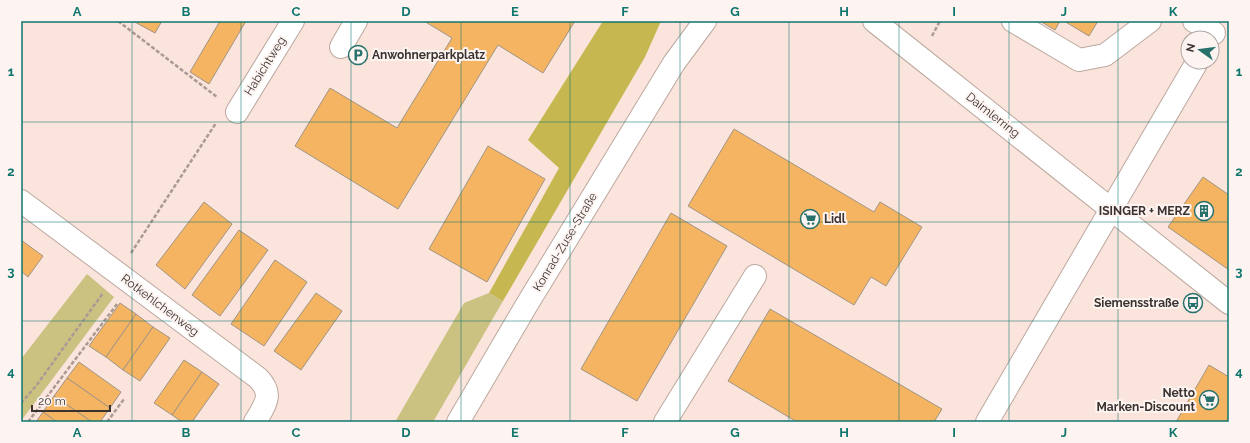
<svg xmlns="http://www.w3.org/2000/svg" width="1250" height="443" font-family="Raleway,sans-serif">
  <rect width="100%" height="100%" fill="#fae4dc"/>
  <!-- green -->
  <g fill="#cbc282">
    <polygon points="87,274 114,297 21,421 21,359"/>
    <polygon points="489,293 503,301 433,422 395,422 464,303"/>
  </g>
  <!-- forest -->
  <polygon fill="#c6b750" points="603,21 661,21 645,57 503,301 489,293 559,168 528,140"/>
  <!-- building -->
  <g fill="#f4b461" stroke="#a19485">
    <polygon points="133,21 162,21 155,33"/>
    <polygon points="220,21 246,21 209,84 190,72"/>
    <polygon points="424,21 575,21 543,73 498,45 398,209 295,146 330,88 397,128 452,38"/>
    <polygon points="1040,21 1060,21 1055,30"/>
    <polygon points="1064,21 1098,21 1089,36"/>
    <polygon points="734,129 874,212 880,202 922,227 886,286 871,277 854,305 688,206"/>
    <polygon points="488,146 545,179 487,282 429,249"/>
    <polygon points="1203,177 1229,195 1229,270 1168,227"/>
    <polygon points="204,202 232,224 185,289 156,265"/>
    <polygon points="671,213 727,246 637,401 581,369"/>
    <polygon points="239,230 268,250 220,316 192,295"/>
    <polygon points="21,240 43,256 28,277 21,271"/>
    <polygon points="275,260 307,282 264,346 231,324"/>
    <polygon points="316,293 342,311 301,370 274,351"/>
    <polygon points="120,303 136,314 106,357 89,346"/>
    <polygon points="770,309 942,409 934,422 797,422 728,381"/>
    <polygon points="136,314 153,327 123,370 106,357"/>
    <polygon points="153,327 170,338 140,381 123,370"/>
    <polygon points="184,360 202,372 172,415 154,403"/>
    <polygon points="79,362 121,392 110,408 67,378"/>
    <polygon points="1209,365 1229,377 1229,422 1176,422"/>
    <polygon points="202,372 219,384 192,422 182,422 172,415"/>
    <polygon points="67,378 110,408 100,422 92,422 54,396"/>
    <polygon points="54,396 92,422 57,422 43,412"/>
    <polygon points="43,412 57,422 36,422"/>
  </g>
  <g fill="none" stroke-linecap="round" stroke-linejoin="round">
    <!-- minor casing -->
    <g stroke="#bca8a0" stroke-width="24">
      <g id="minor">
        <polyline points="874,21 1229,303"/>
        <polyline points="1013,21 1079,60 1105,55 1150,21"/>
        <polyline points="1194,21 1214,33"/>
        <polyline points="341,47 356,21"/>
        <polyline points="237,112 293,21"/>
        <path d="M21 201 258 378C275 395 264 406 255 422"/>
        <polyline points="458,422 526,306 674,63 705,21"/>
        <polyline points="665,422 755,276"/>
        <polyline points="987,422 1197,62"/>
      </g>
    </g>
    <!-- path -->
    <g stroke="#ab9a94" stroke-width="2.5" stroke-dasharray="4 2" stroke-linecap="butt">
      <polyline points="118,21 217,97"/>
      <polyline points="932,36 940,21"/>
      <polyline points="131,253 216,123"/>
      <polyline points="21,403 36,386 103,293"/>
      <polyline points="28,422 117,304"/>
      <polyline points="107,422 124,399"/>
    </g>
    <!-- minor -->
    <use href="#minor" stroke="#fff" stroke-width="22"/>
  </g>
  <!-- grid -->
  <path fill="none" stroke="#0f766e" stroke-width="1" stroke-opacity="0.55" d="M132 21V422M241 21V422M351 21V422M461 21V422M570 21V422M680 21V422M789 21V422M899 21V422M1009 21V422M1118 21V422M21 122H1229M21 222H1229M21 321H1229"/>
  <!-- icons -->
  <defs>
    <g id="parking-ring" transform="scale(1)"><circle r="9.5" fill="#fdf4f1" stroke="#27716c" stroke-width="1.5"/><path d="M-3.5-5.5H1a3.5 3.5 0 0 1 0 7H-1V5.5H-3.5ZM-1-3.4V-.6H.8a1.4 1.4 0 0 0 0-2.8Z" fill="#27716c"/></g>
    <g id="building-ring" transform="scale(1)"><circle r="9.5" fill="#fdf4f1" stroke="#27716c" stroke-width="1.5"/><path d="M-4-6H4V6H1V3H-1V6H-4ZM-2.5-4.3h1.7v1.8h-1.7ZM.8-4.3h1.7v1.8H.8ZM-2.5-1h1.7V.8h-1.7ZM.8-1h1.7V.8H.8Z" fill="#27716c"/></g>
    <g id="supermarket-ring" transform="scale(1)"><circle r="9.5" fill="#fdf4f1" stroke="#27716c" stroke-width="1.5"/><path d="M-6-5.5h2.5l.6 2H6L4.5 2H-2.5L-4.4-4H-6ZM-1.5 3.2a1.3 1.3 0 1 0 .1 0ZM3 3.2a1.3 1.3 0 1 0 .1 0Z" fill="#27716c"/></g>
    <g id="bus-ring" transform="scale(1)"><circle r="9.5" fill="#fdf4f1" stroke="#27716c" stroke-width="1.5"/><path d="M-5-6H5V4H4V6H2V4H-2V6H-4V4H-5ZM-3.5-4V0h7V-4ZM-3.5 1.2v1.5H-2V1.2ZM2 1.2v1.5H3.5V1.2Z" fill="#27716c"/></g>
  </defs>
  <g fill-rule="evenodd">
    <use href="#parking-ring" x="358" y="55"/>
    <use href="#building-ring" x="1204" y="211"/>
    <use href="#supermarket-ring" x="810" y="219"/>
    <use href="#bus-ring" x="1193" y="303"/>
    <use href="#supermarket-ring" x="1209" y="400"/>
  </g>
  <g text-anchor="middle" dominant-baseline="central" stroke-width="4" stroke-linejoin="round" paint-order="stroke">
    <!-- poi labels -->
    <g font-size="12" font-weight="bold" fill="#3a322e" stroke="#fdf4f1" text-anchor="end">
      <text x="372" y="55" text-anchor="start">Anwohnerparkplatz</text>
      <text x="1190" y="211">ISINGER + MERZ</text>
      <text x="824" y="219" text-anchor="start">Lidl</text>
      <text x="1179" y="303">Siemensstraße</text>
      <text x="1195" y="393">Netto<tspan x="1195" dy="14">Marken-Discount</tspan></text>
    </g>
    <!-- street labels -->
    <g font-size="12" fill="#3a322e" stroke="#fdf4f1">
      <text transform="translate(265 66) rotate(-58)">Habichtweg</text>
      <text transform="translate(993 115) rotate(38)">Daimlerring</text>
      <text transform="translate(565 242) rotate(-59)">Konrad-Zuse-Straße</text>
      <text transform="translate(160 305) rotate(37)">Rotkehlchenweg</text>
    </g>
  </g>
  <!-- border -->
  <rect width="1250" height="443" fill="none" stroke="#fdf4f1" stroke-width="44"/>
  <!-- north arrow -->
  <g transform="translate(1200 50) rotate(284)"><circle r="19" fill="#fdf4f1" stroke="#afa6a3"/>
  <path d="M0-3L7 15L0 10L-7 15Z" fill="#27716c"/>
  <text y="-6" font-size="11" font-weight="bold" text-anchor="middle" fill="#3a322e">N</text>
  </g>
  <!-- scale -->
  <path d="M32 405v6h78v-6" fill="none" stroke="#3a322e" stroke-width="2"/>
  <text x="38" y="405" font-size="12" fill="#3a322e" stroke="#fdf4f1" stroke-width="3" paint-order="stroke">20 m</text>
  <rect x="22" y="22" width="1206" height="399" fill="none" stroke="#0f766e" stroke-width="1.5"/>
  <g font-size="13" text-anchor="middle" font-weight="bold" fill="#0f766e">
    <text x="77" y="16">A</text>
    <text x="186" y="16">B</text>
    <text x="296" y="16">C</text>
    <text x="406" y="16">D</text>
    <text x="515" y="16">E</text>
    <text x="625" y="16">F</text>
    <text x="735" y="16">G</text>
    <text x="844" y="16">H</text>
    <text x="954" y="16">I</text>
    <text x="1064" y="16">J</text>
    <text x="1173" y="16">K</text>
    <text x="11" y="76">1</text>
    <text x="1239" y="76">1</text>
    <text x="11" y="176">2</text>
    <text x="1239" y="176">2</text>
    <text x="11" y="276">3</text>
    <text x="1239" y="276">3</text>
    <text x="11" y="376">4</text>
    <text x="1239" y="376">4</text>
    <text x="77" y="437">A</text>
    <text x="186" y="437">B</text>
    <text x="296" y="437">C</text>
    <text x="406" y="437">D</text>
    <text x="515" y="437">E</text>
    <text x="625" y="437">F</text>
    <text x="735" y="437">G</text>
    <text x="844" y="437">H</text>
    <text x="954" y="437">I</text>
    <text x="1064" y="437">J</text>
    <text x="1173" y="437">K</text>
  </g>
</svg>
